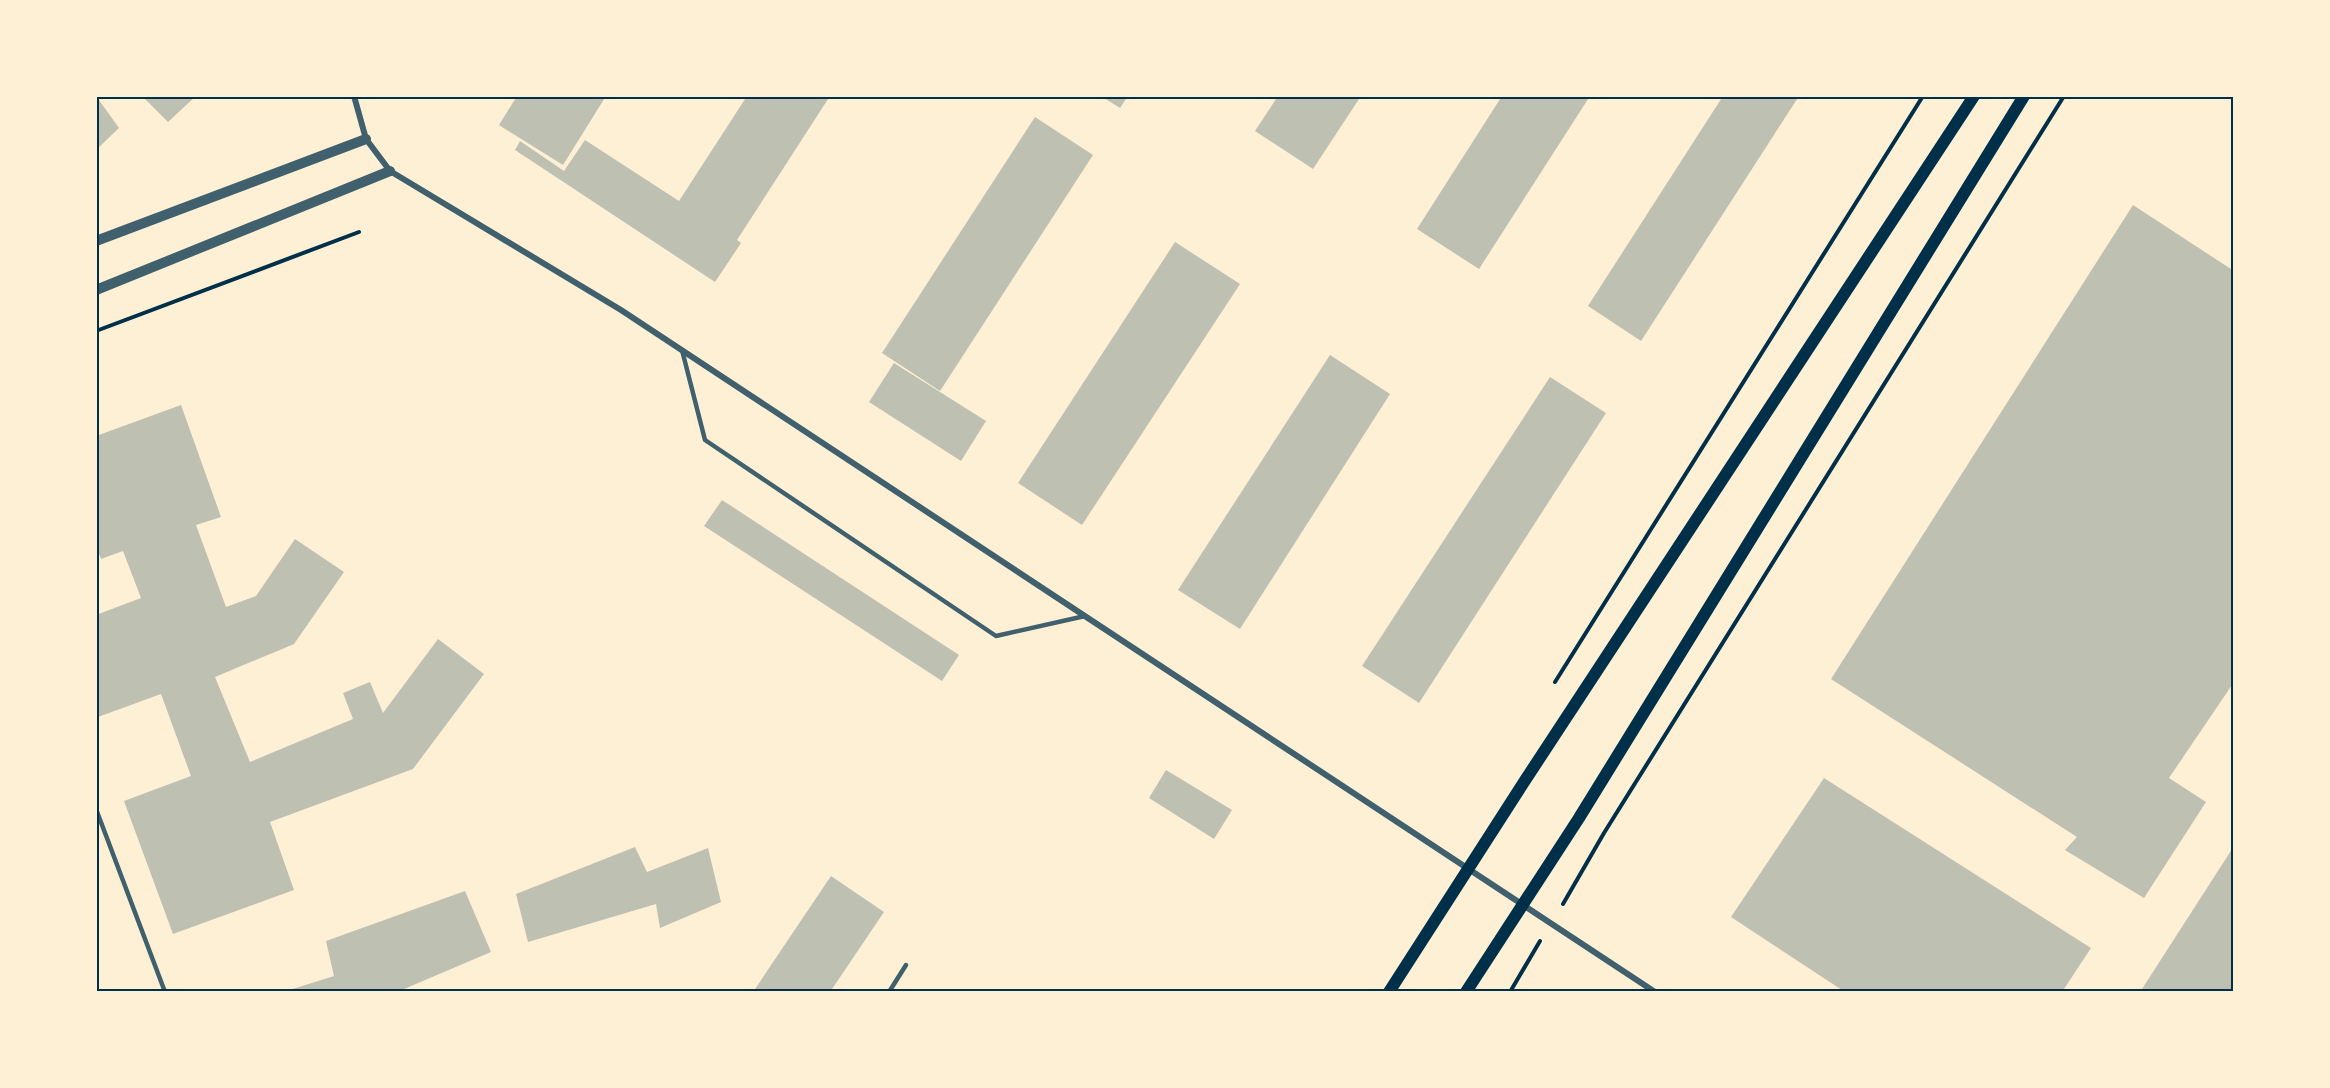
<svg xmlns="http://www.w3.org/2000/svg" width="2330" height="1088" font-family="Raleway,sans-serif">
  <rect width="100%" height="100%" fill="#fdf0d5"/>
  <!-- building -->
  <g fill="#bec0b2">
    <polygon points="96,96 119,128 96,150"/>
    <polygon points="142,96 196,96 168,122"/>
    <polygon points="517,96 606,96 563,165 499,125"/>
    <polygon points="747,96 830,96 737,240 741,243 715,282 515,150 520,141 564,171 585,140 679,201"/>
    <polygon points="1101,96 1128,96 1120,108"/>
    <polygon points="1278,96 1361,96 1313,169 1255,131"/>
    <polygon points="1502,96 1590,96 1479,269 1417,229"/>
    <polygon points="1723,96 1799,96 1641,341 1588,306"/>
    <polygon points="1035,117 1093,155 940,391 882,353"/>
    <polygon points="2133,205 2234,271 2234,682 2169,778 2206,802 2144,898 2065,850 2077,837 1831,679"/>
    <polygon points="1175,242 1240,284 1082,525 1018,483"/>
    <polygon points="1330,355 1390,394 1240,629 1178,590"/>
    <polygon points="894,363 986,421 961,461 869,402"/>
    <polygon points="1550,377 1606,413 1419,703 1362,666"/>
    <polygon points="181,405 221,517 196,525 226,607 256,596 295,539 344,572 294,644 215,677 250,762 353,719 343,693 370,682 383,713 438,639 484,674 413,769 270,822 294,890 173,934 124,801 191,776 161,694 98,717 96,710 96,615 141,598 123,551 101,559 96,546 96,436"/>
    <polygon points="722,500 959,655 942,681 704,526"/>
    <polygon points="1166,770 1232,810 1214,839 1149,798"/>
    <polygon points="1824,778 2091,948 2062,992 1845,992 1731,917"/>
    <polygon points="2234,846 2234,992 2147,992 2142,989"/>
    <polygon points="635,847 647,872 708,848 721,902 660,928 656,904 528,942 516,894"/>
    <polygon points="831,876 884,912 830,992 753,992"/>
    <polygon points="465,891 491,952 397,992 283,992 334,976 326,941"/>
  </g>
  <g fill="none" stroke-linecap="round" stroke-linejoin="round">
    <!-- path -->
    <g stroke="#003049" stroke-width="4">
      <polyline points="96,331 359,232"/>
      <polyline points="1555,682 1923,96"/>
      <polyline points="1563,904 1604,833 2064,96"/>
      <polyline points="1510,992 1540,941"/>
    </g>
    <!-- service -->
    <g stroke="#3f606c" stroke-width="4.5">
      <polyline points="682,350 705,440 996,636 1085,616"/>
      <polyline points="96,809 165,992"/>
      <polyline points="889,992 906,965"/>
    </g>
    <!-- minor -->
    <polyline stroke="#3f606c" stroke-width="6" points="354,96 366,139 390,171 621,310 1655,992"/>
    <!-- tertiary -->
    <g stroke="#3f606c" stroke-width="10">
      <polyline points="96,241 366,139"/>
      <polyline points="96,290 390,171"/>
    </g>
    <!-- secondary -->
    <g stroke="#003049" stroke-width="12">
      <polyline points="1389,992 1524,782 1974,96"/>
      <polyline points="1466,992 1579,818 2024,96"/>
    </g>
  </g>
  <!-- border -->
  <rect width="2330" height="1088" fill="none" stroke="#fdf0d5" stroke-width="195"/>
  <rect x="98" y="98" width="2134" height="892" fill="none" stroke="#003049" stroke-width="2"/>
</svg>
